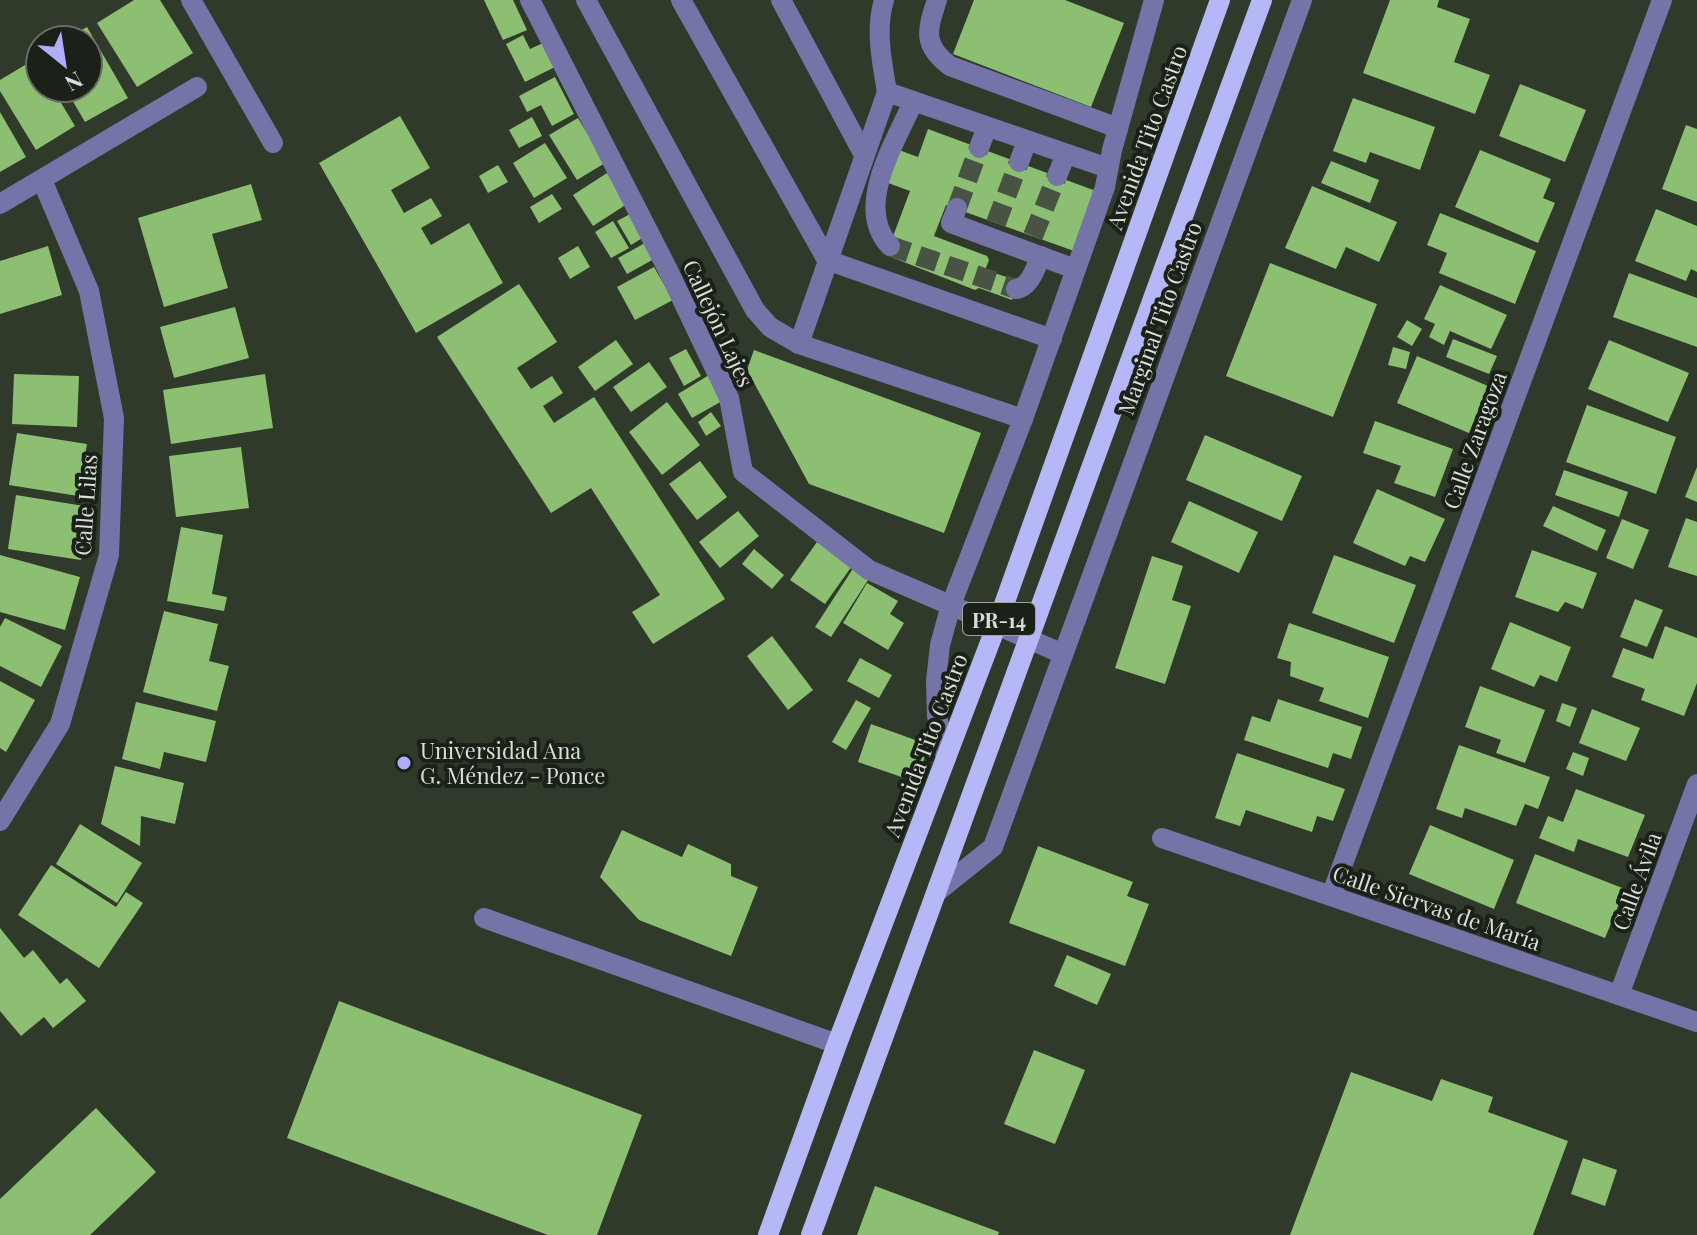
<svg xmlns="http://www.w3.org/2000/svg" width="1697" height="1235" font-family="'Playfair Display',serif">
  <rect width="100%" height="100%" fill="#2f3a2a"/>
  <!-- building -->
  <g fill="#8dbf72">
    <polygon points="134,0 160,0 193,53 137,87 97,23"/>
    <polygon points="484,0 513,0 527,30 503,40"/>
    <polygon points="974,0 1065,0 1124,23 1091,107 953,54"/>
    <polygon points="1390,0 1439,0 1437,7 1470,19 1454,62 1490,75 1475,114 1363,73"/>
    <polygon points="87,27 128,98 85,122 65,88 88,88 88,40 64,40"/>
    <polygon points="523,35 530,49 543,43 555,67 525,82 506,44"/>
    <polygon points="35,59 40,68 40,88 52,88 75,126 36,150 0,91 0,80"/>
    <polygon points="555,77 574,114 552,126 541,105 527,112 519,96"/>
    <polygon points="1520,84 1586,110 1565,162 1499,136"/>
    <polygon points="1353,98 1435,127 1420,170 1370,152 1366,163 1333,151"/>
    <polygon points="0,112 26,157 0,172"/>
    <polygon points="400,116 430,168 391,190 404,213 431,198 442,216 421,228 431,245 469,223 503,283 416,333 319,163"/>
    <polygon points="532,117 542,136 519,148 509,130"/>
    <polygon points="578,118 605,163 577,180 549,135"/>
    <polygon points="1686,125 1697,129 1697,202 1662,189"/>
    <polygon points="928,129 1096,191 1074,251 946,205 934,236 987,256 989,260 985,270 1019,281 1012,300 979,288 975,290 886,255 910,191 888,183 899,150 918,157"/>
    <polygon points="545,143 567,178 534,198 513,163"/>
    <polygon points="1480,150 1551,179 1543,198 1555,203 1538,243 1455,207"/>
    <polygon points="1331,161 1379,180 1370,203 1321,183"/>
    <polygon points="498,165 508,182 488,193 479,176"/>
    <polygon points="607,173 627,204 593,226 573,195"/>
    <polygon points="251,184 262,220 212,234 228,288 164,307 138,218"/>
    <polygon points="1312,186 1397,222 1379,262 1346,247 1336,269 1285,248"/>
    <polygon points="552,194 562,209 539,223 530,207"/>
    <polygon points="1656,209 1697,226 1697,272 1691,269 1686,281 1635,261"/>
    <polygon points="1440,213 1536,251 1515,304 1439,273 1447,253 1427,245"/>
    <polygon points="630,214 644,237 631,245 617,221"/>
    <polygon points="613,221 629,248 611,258 595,232"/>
    <polygon points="645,243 654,259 627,274 618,258"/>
    <polygon points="48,246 62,295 0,314 0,261"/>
    <polygon points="578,246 590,267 570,279 558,258"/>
    <polygon points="1270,263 1377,304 1333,417 1226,376"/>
    <polygon points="654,267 673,300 635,320 617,287"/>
    <polygon points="1629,273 1697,298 1697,347 1613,317"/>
    <polygon points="519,284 557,342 517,368 531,389 552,376 563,393 543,406 554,423 594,397 725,599 653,644 632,612 660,595 591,488 551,513 437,337"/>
    <polygon points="1440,285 1507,315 1491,349 1450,331 1444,345 1429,337 1435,324 1424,319"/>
    <polygon points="235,307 249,358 174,378 160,327"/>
    <polygon points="1407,320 1422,329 1412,346 1397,337"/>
    <polygon points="1453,339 1497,356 1489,374 1446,357"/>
    <polygon points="616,340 633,364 595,391 578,367"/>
    <polygon points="1609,340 1689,373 1668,422 1588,389"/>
    <polygon points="1393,347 1410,352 1406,369 1388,365"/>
    <polygon points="686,349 701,376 684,386 669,358"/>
    <polygon points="754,350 981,433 944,533 809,484 747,370"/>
    <polygon points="1417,356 1488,386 1469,433 1397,403"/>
    <polygon points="649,362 667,387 631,412 613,387"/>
    <polygon points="14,374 79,376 77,427 12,424"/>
    <polygon points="265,374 273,428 171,444 163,390"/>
    <polygon points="709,375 724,400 692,418 678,394"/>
    <polygon points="667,402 700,445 662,475 629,432"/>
    <polygon points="1587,405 1676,437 1656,494 1566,462"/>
    <polygon points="711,412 721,426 706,436 698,422"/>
    <polygon points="1375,421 1453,449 1435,497 1394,483 1401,466 1363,453"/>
    <polygon points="17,433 87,444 78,496 9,485"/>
    <polygon points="1205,435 1302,476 1282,521 1186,480"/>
    <polygon points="241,447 249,508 176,517 169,456"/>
    <polygon points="700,461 727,497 697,520 669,484"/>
    <polygon points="1697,467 1697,502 1685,497"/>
    <polygon points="1564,470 1628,492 1619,517 1555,495"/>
    <polygon points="1377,489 1445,519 1425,562 1410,556 1405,566 1353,543"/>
    <polygon points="16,495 90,507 81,560 8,549"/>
    <polygon points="1189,501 1258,532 1239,573 1171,542"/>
    <polygon points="1553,506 1606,530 1597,551 1543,526"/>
    <polygon points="738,511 759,536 720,568 699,542"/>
    <polygon points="1686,518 1697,522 1697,576 1668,567"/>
    <polygon points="1622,519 1649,530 1633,569 1606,558"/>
    <polygon points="181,527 223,535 212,594 227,597 224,611 167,601"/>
    <polygon points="817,542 852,566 825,604 790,580"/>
    <polygon points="754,549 784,575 772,589 742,564"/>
    <polygon points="1532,550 1597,573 1583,609 1565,602 1558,612 1515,597"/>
    <polygon points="0,555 80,577 65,630 0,612"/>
    <polygon points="1334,555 1416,585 1394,643 1312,613"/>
    <polygon points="1152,556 1183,566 1172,600 1191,606 1165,684 1115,668"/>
    <polygon points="854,567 870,577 831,637 815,627"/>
    <polygon points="867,583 898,601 890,614 904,623 888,650 843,623"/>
    <polygon points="1635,599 1663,610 1647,647 1620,637"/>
    <polygon points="164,611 218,624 209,661 229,666 217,711 143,692"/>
    <polygon points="5,618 62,646 41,687 0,666 0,627"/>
    <polygon points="1510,622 1571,647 1557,682 1540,675 1534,687 1491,669"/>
    <polygon points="1289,623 1389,657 1368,718 1319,701 1324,688 1290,676 1291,662 1277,658"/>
    <polygon points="1665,626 1697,638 1697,683 1684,716 1641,700 1645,689 1612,677 1623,648 1653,659"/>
    <polygon points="772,636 813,690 788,710 747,656"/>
    <polygon points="860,658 892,675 879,698 847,681"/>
    <polygon points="0,681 35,700 6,752 0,748"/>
    <polygon points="1480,686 1545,710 1525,763 1496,753 1501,740 1465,727"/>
    <polygon points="1278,699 1362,727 1351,759 1333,753 1328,768 1244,740 1252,716 1270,722"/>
    <polygon points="856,700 871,708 846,750 832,742"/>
    <polygon points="136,702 216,721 206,762 164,752 160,769 122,759"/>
    <polygon points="1562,703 1577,708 1570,727 1556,721"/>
    <polygon points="1592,709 1640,728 1626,761 1579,743"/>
    <polygon points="871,724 929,745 916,782 858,762"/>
    <polygon points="1459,745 1550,777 1538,809 1525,804 1516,826 1465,808 1462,818 1436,809"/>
    <polygon points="1573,752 1589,758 1583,776 1566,769"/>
    <polygon points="1237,753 1345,789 1333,821 1317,816 1312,832 1246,810 1240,826 1215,818"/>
    <polygon points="115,766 184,783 175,824 141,816 140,846 101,824"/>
    <polygon points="1576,789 1645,815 1628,857 1578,839 1574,852 1539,838 1548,816 1563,822"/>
    <polygon points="80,824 142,863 117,903 56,864"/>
    <polygon points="1430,825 1514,860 1494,909 1409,874"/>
    <polygon points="622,830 682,857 688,844 731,864 731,876 758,887 731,956 639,920 600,877"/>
    <polygon points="1038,846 1133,882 1127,896 1149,904 1125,966 1009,923"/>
    <polygon points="1535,854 1625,889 1605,938 1516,903"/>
    <polygon points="51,865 116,907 126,892 143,903 99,968 18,915"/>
    <polygon points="0,928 24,958 33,950 60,984 67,978 86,1001 53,1028 44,1017 21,1036 0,1011"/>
    <polygon points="1067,955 1111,974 1097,1005 1054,986"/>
    <polygon points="339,1001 642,1115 597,1235 548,1235 287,1138"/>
    <polygon points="1034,1050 1085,1070 1055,1144 1004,1124"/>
    <polygon points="1351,1072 1432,1101 1441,1079 1493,1097 1488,1112 1568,1141 1533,1235 1290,1235"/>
    <polygon points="96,1108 156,1172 90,1235 0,1235 0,1199"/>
    <polygon points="1583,1158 1617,1170 1605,1206 1571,1194"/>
    <polygon points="875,1186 999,1232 998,1235 857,1235"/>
  </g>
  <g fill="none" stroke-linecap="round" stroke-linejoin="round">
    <!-- minor-tunnel -->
    <g stroke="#485344" stroke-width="20" stroke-dasharray="20 10" stroke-linecap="butt">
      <polyline points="957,208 979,148"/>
      <polyline points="996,223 1019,162"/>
      <polyline points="1033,236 1057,176"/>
      <polyline points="890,246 1016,289"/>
    </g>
    <!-- minor -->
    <g stroke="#7474a9" stroke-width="20">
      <polyline points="191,0 273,143"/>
      <polyline points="530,0 669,272 729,398 743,472 869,570 1061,653"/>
      <polyline points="586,0 755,310 770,327 799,344"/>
      <polyline points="681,0 827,260 1052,339"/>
      <polyline points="781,0 864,155"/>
      <path d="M884 0C875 30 882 62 887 92"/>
      <path d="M937 0C927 30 922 45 950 66L1118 128"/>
      <polyline points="979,148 987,127"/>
      <polyline points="1019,162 1027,141"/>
      <polyline points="1057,176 1066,154"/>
      <polyline points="0,204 197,87"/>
      <polyline points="957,208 951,223 1075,269"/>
      <path d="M890 246C853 207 896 142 913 102"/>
      <path d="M1016 289C1030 287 1035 269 1041 256"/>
      <polyline points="1023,419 799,344 887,92 1108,168"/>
      <polyline points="946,758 937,716 936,681 940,645 951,605 1023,419 1105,187 1112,150 1154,0"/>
      <polyline points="0,821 60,724 109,555 114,418 89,291 42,180"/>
      <polyline points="1162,838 1697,1022"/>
      <polyline points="937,892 993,847 1302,0"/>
      <polyline points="1331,896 1662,0"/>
      <polyline points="484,918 837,1044"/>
      <polyline points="1619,995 1697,784"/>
    </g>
    <!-- major -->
    <g stroke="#b5b7f7" stroke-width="20">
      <polyline points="768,1235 837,1044 997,624 1220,0"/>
      <polyline points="811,1235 1262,0"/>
    </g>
  </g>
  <!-- markers -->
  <circle fill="#aeaefb" stroke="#1b2018" stroke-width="3" cx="404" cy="763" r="8"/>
  <g text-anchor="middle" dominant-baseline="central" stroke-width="8" stroke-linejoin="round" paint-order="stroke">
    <!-- shield labels -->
    <rect fill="#1b2018" stroke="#9fa69c" stroke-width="2" x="963" y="603" width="72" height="32" rx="6"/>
    <g font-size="20" font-weight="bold" fill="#d8dfd5">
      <text x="999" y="619">PR-14</text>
    </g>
    <!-- street labels -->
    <g font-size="22" fill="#d8dfd5" stroke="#1b2018">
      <text transform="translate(1146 137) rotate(-70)">Avenida Tito Castro</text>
      <text transform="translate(1159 318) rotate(-70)">Marginal Tito Castro</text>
      <text transform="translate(719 323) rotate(65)">Callejón Lajes</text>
      <text transform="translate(1474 440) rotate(-70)">Calle Zaragoza</text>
      <text transform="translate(85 505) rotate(-86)">Calle Lilas</text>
      <text transform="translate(925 745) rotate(-69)">Avenida Tito Castro</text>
      <text transform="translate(1636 881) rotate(-70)">Calle Ávila</text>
      <text transform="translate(1437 907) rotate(19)">Calle Siervas de María</text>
    </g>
    <!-- poi labels -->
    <g font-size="22" fill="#d8dfd5" stroke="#1b2018" text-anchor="start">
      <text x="420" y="750">Universidad Ana<tspan x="420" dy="25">G. Méndez - Ponce</tspan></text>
    </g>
  </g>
  <!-- north arrow -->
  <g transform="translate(64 64) rotate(150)"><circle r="38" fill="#1b2018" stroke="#676c64" stroke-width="2"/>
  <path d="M0-6L14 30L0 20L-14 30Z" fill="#aeaefb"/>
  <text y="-12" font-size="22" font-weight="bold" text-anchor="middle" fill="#d8dfd5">N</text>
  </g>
</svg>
